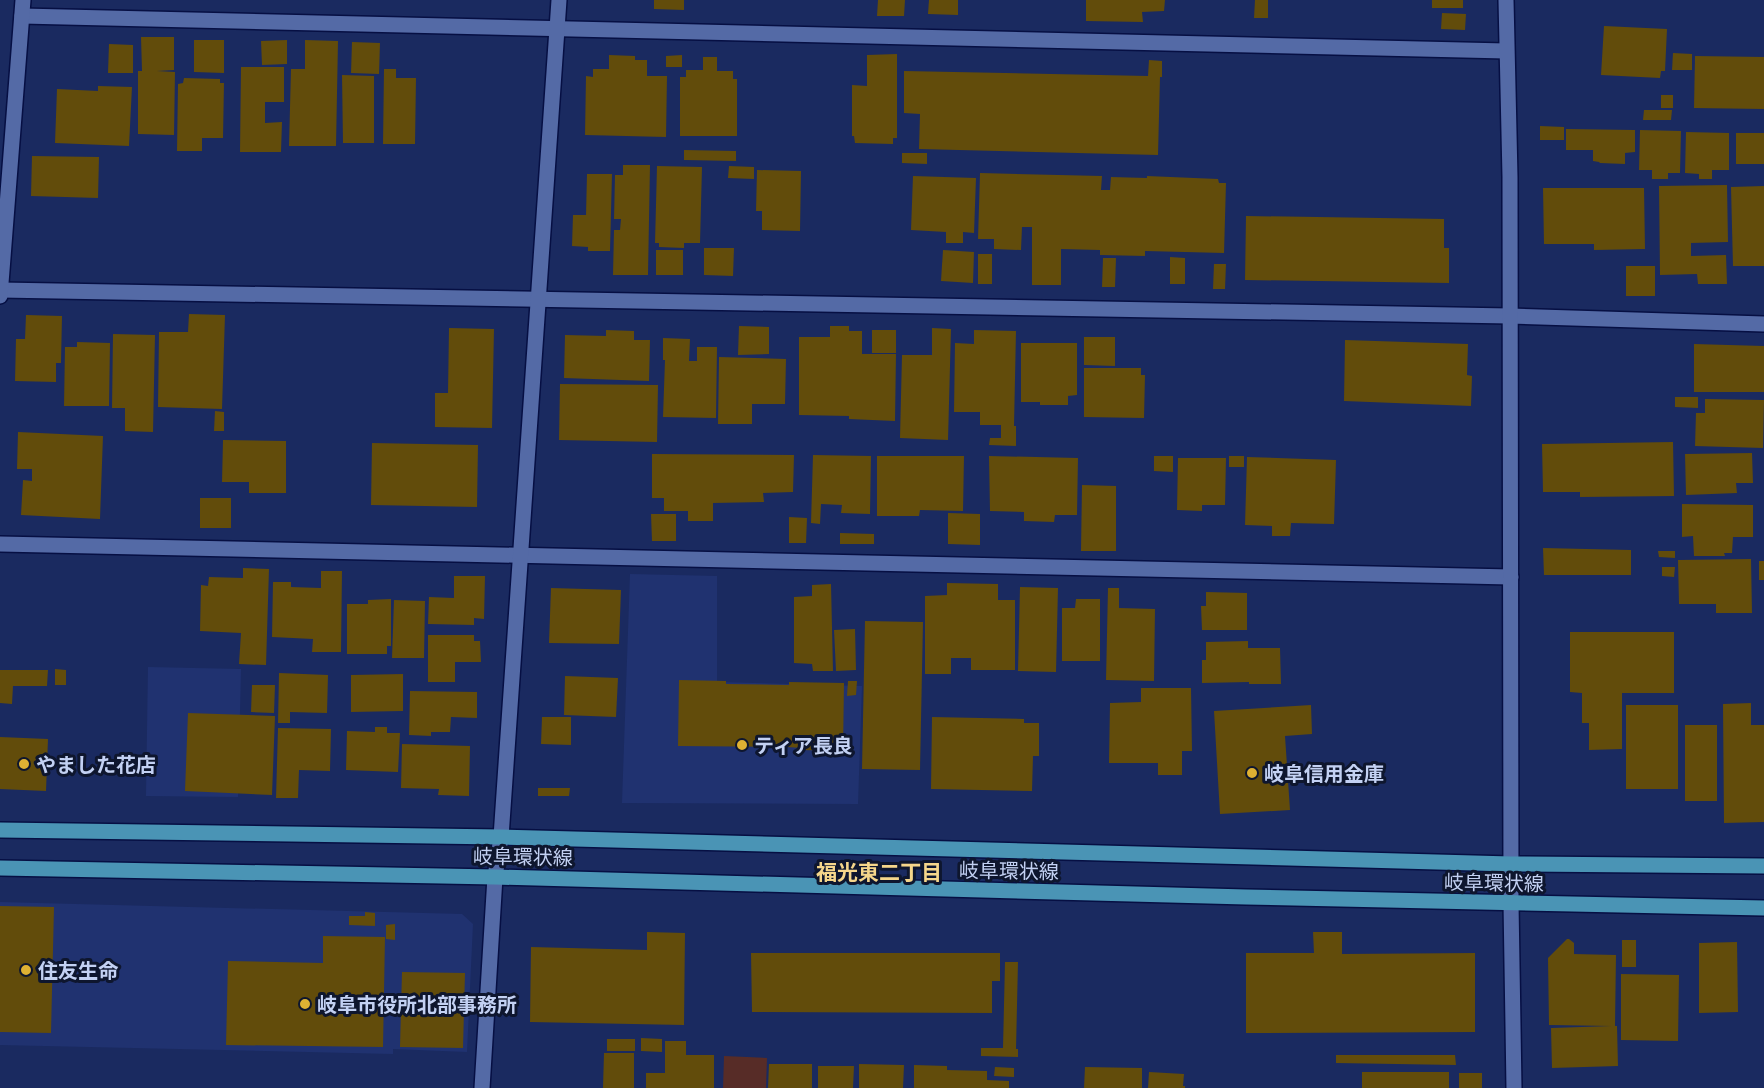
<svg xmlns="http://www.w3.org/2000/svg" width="1764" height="1088" font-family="'Exo 2','Noto Sans JP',sans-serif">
  <rect width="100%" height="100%" fill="#1a2a60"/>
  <!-- built -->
  <g fill="#203270">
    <polygon points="630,574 717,576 717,682 862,686 858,804 622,803"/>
    <polygon points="148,667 241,669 238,797 146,796"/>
    <polygon points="0,902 462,914 473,924 467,1052 393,1049 393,1054 0,1045"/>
  </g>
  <!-- green -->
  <polygon fill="#572c27" points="724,1056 767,1058 766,1088 723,1088"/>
  <!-- building -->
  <g fill="#624c0b">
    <polygon points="654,0 684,0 684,10 654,9"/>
    <polygon points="878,0 905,0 904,16 877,16"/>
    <polygon points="929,0 958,0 958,15 928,14"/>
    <polygon points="1086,0 1165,0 1164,11 1142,12 1143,22 1086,21"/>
    <polygon points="1255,0 1268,0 1268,18 1254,18"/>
    <rect x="1432" y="0" width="31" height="8"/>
    <polygon points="1442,13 1466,14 1465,30 1441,29"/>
    <polygon points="1604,26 1667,29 1665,71 1661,71 1660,78 1601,75"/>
    <polygon points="141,37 174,37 174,70 157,71 175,72 174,135 138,134 138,71 142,71"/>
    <polygon points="194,40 224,40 224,73 194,72"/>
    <polygon points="287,40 287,64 262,65 261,41"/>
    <polygon points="305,40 338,41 336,146 289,146 291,69 305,69"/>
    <polygon points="352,42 380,43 379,74 351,73"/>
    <polygon points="109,44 133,45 133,73 108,73"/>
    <polygon points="1673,53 1692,54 1692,70 1672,70"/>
    <polygon points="897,54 897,138 893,138 893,144 855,143 854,136 852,136 852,85 867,86 867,55"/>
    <polygon points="609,55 635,56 635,60 647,60 647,76 667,76 666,137 585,135 586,76 593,77 593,69 609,69"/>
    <polygon points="682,55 682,67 666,67 666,56"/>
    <polygon points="1695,56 1764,57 1764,109 1694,108"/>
    <polygon points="703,57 717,57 717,71 733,71 733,79 737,79 737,136 680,136 680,77 686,77 686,70 703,70"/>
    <polygon points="1149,60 1162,61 1162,77 1160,77 1158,155 919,149 920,114 904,113 904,71 1148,76"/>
    <polygon points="241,67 284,67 284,102 265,102 265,123 282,122 281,152 240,152"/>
    <polygon points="384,69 396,69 396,78 416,78 415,144 383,144"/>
    <polygon points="342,75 374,76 374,143 343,143"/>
    <polygon points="184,78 220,79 220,83 224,83 223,138 202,138 202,151 177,151 178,84 183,83"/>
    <polygon points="98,86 132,87 129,146 55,143 57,89 98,91"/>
    <rect x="1661" y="95" width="12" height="13"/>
    <polygon points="1644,110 1672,110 1671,120 1643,120"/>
    <polygon points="1540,126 1564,127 1564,140 1540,140"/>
    <polygon points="1566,129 1635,130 1635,152 1625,153 1625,164 1600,163 1599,162 1593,161 1593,150 1566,150"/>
    <polygon points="1640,130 1681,131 1680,173 1668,173 1668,179 1652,179 1652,170 1639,170"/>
    <polygon points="1686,132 1729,133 1729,170 1712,170 1712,179 1699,179 1699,174 1685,173"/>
    <rect x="1736" y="133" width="28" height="31"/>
    <polygon points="684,150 736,151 736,161 684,160"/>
    <polygon points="902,153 927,153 927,164 902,163"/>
    <polygon points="32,156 99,157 98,198 31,196"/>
    <polygon points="623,165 650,165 648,275 613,275 614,230 620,230 621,219 614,219 615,175 623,175"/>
    <polygon points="657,166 702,167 700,243 684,243 684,248 659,247 659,243 655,243"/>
    <polygon points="729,166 754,167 754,179 728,178"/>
    <polygon points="757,170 801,171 800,231 762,230 762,211 756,211"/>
    <polygon points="980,173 1102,176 1101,190 1110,190 1111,177 1147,178 1147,176 1218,179 1219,183 1226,183 1224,253 1145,251 1145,256 1100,255 1100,250 1061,249 1061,285 1032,285 1032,227 1022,227 1021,250 994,249 994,239 978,239"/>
    <polygon points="587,174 612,174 610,251 588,251 588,247 572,246 573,215 586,215"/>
    <polygon points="913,176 976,178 974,233 963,232 963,243 946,243 946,232 911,230"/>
    <polygon points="1727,185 1728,242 1691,243 1691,256 1726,255 1727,284 1698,284 1697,274 1660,275 1659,186"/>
    <polygon points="1764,186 1764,266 1733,266 1731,187"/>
    <polygon points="1543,188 1644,188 1645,249 1594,250 1594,244 1544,244"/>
    <polygon points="1246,216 1444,219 1444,248 1449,248 1449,283 1245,280"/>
    <polygon points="704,248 734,248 733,276 704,275"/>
    <rect x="656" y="250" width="27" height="25"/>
    <polygon points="943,250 974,252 973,283 941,281"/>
    <rect x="978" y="254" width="14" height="30"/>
    <polygon points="1170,257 1185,258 1185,284 1170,284"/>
    <polygon points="1103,258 1116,258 1115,287 1102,287"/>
    <polygon points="1214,264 1226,264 1225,289 1213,289"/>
    <rect x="1626" y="266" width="29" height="30"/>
    <polygon points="189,314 225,315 222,409 158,407 159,332 188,332"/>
    <polygon points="26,315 62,316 61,363 56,363 56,382 15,381 16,339 25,339"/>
    <polygon points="739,326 769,327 769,354 738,355"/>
    <polygon points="830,326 849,326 849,331 862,331 862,354 896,354 895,421 849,419 849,416 799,415 799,337 830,337"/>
    <polygon points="449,328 494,329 492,428 435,427 435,393 448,393"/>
    <polygon points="932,328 951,329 948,440 900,438 902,355 932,355"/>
    <polygon points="606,330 634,331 634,340 650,340 649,381 564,378 565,335 606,336"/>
    <rect x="872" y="330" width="24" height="23"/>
    <polygon points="974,330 1016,331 1014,426 1016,426 1016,446 989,445 990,438 1001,438 1001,425 980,425 980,412 954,412 955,343 974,344"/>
    <polygon points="113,334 155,335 153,432 125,431 125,408 112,408"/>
    <polygon points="1084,337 1115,337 1115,366 1084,365"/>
    <polygon points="663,338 690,339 689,361 697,361 697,347 717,347 716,418 663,417 665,360 663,360"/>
    <polygon points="1345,340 1468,344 1467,375 1472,376 1471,406 1344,401"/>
    <polygon points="77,342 110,343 109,406 64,406 65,347 77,347"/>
    <polygon points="1021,343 1077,343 1077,395 1068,396 1068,405 1040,405 1040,402 1021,402"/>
    <polygon points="1694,344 1764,346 1764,392 1694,392"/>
    <polygon points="719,357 786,359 785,404 752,404 752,424 718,424"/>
    <polygon points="1084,368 1141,368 1141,375 1145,375 1144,418 1084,417"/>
    <polygon points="560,384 658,385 657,442 559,440"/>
    <polygon points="1675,397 1698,397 1698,408 1675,407"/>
    <polygon points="1705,399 1764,400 1763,448 1695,446 1696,413 1705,413"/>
    <polygon points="215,411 224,412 224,431 214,431"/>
    <polygon points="18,432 103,436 100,519 21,515 23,480 32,481 32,469 17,469"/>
    <polygon points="223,440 286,441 286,493 249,493 249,482 222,482"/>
    <polygon points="1673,442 1674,496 1580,497 1580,492 1543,492 1542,444"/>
    <polygon points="372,443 478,445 477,507 371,505"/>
    <polygon points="1752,453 1753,483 1736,483 1737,493 1686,495 1685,454"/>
    <polygon points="652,454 794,455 793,492 763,493 764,502 713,503 713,521 688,521 688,511 664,511 664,498 652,498"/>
    <polygon points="813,455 871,456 870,514 841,513 842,505 821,504 820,524 811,523"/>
    <polygon points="877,456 964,456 963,511 920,510 919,516 877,516"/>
    <polygon points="989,456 1078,458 1077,515 1055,515 1054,522 1024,521 1024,512 990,511"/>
    <polygon points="1154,456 1173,456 1173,472 1154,471"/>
    <rect x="1229" y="456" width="15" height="11"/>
    <polygon points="1247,457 1336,460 1334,524 1291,523 1290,536 1272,536 1272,526 1245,525"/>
    <polygon points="1178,458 1226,458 1225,505 1202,505 1202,511 1177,510"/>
    <polygon points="1082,485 1116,486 1116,551 1081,551"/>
    <rect x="200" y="498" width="31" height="30"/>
    <polygon points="1682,504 1753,505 1753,537 1733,537 1732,553 1724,553 1725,556 1694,556 1693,536 1682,537"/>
    <polygon points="948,513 980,514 980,545 948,544"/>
    <polygon points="651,514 676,514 676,541 652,541"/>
    <polygon points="789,517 807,518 806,543 789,543"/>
    <polygon points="840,533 874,534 874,544 840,544"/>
    <polygon points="1543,548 1631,550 1631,575 1544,575"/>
    <polygon points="1658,551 1675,551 1675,558 1659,557"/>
    <polygon points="1751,559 1752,613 1716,613 1716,604 1679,604 1678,560"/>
    <rect x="1759" y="561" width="5" height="19"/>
    <polygon points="1662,567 1675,567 1674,577 1662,576"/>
    <polygon points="243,568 269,569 266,665 239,664 241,633 200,631 201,585 208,586 209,577 243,578"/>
    <polygon points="321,571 342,571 341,652 312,652 313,639 272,637 273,582 291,582 291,587 321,588"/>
    <polygon points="454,576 485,576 484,619 474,618 474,625 428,624 429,597 454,598"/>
    <polygon points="947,583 998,584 998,600 1015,600 1015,670 971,670 971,658 951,658 951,674 925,674 925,596 947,595"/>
    <polygon points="831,584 833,671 813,671 812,664 794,663 794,597 812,596 812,585"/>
    <polygon points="1020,587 1058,588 1056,672 1018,671"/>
    <polygon points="551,588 621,590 619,644 549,643"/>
    <polygon points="1108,588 1119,588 1119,608 1155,609 1154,681 1106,680"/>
    <polygon points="1206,592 1247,593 1247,630 1202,630 1201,606 1206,606"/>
    <polygon points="391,599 391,646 387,646 387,654 347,654 347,604 368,604 368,600"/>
    <polygon points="1076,599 1100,599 1100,661 1062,661 1062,608 1075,608"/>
    <polygon points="394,600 425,601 424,658 392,658"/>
    <polygon points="865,621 923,622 920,770 862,769"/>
    <polygon points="855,629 856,670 836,671 834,630"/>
    <polygon points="1570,632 1674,632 1674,693 1622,693 1622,749 1589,750 1589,723 1582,723 1582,693 1570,692"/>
    <polygon points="428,635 474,635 474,641 480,641 481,662 455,662 455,682 428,682"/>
    <polygon points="1248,641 1248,648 1280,648 1281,684 1249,684 1249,682 1202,683 1202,660 1206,660 1206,642"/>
    <polygon points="55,669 66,670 66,685 55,685"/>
    <polygon points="0,670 48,670 47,686 13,686 12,704 0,703"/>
    <polygon points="279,673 328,675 327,713 290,712 290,723 278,723"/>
    <polygon points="403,674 403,711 351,712 351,675"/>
    <polygon points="565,676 618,678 616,717 564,715"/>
    <polygon points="679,680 726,681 726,684 789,685 789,682 844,683 843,751 802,750 802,748 787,747 678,746"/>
    <polygon points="848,681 857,681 856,695 847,696"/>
    <polygon points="252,685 275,685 274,713 251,712"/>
    <polygon points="1141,688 1191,688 1192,751 1182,751 1182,775 1158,775 1158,763 1109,763 1110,703 1141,702"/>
    <polygon points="410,691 477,692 477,718 451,717 450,732 431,732 431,736 409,735"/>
    <polygon points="1751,703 1751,725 1764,725 1764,822 1724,823 1723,704"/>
    <polygon points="1311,705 1312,734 1285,736 1290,810 1220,814 1214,711"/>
    <rect x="1626" y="705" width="52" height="84"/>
    <polygon points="188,713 275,716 272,795 185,791"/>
    <polygon points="542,717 571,717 571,745 541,744"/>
    <polygon points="932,717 1024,719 1024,723 1039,723 1039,756 1033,756 1032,791 931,789"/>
    <rect x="1685" y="725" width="32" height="76"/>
    <polygon points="375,727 387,727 387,733 400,733 398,772 346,770 347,731 375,732"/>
    <polygon points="278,728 331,729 330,771 299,770 298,798 276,798"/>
    <polygon points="0,737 48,739 46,791 0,789"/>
    <polygon points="402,744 470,746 469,796 438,795 439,789 401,788"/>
    <polygon points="538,788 570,788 569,796 538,796"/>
    <polygon points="0,906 54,907 51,1033 0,1032"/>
    <polygon points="365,912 375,913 375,926 349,925 349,916 365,916"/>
    <polygon points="395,924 395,940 386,939 386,925"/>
    <polygon points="647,932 685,933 684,1025 530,1022 531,947 647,950"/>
    <polygon points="1313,932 1342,932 1342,954 1475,953 1475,1032 1246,1033 1246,953 1314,953"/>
    <polygon points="323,936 385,937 383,1047 226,1045 228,961 323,963"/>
    <polygon points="1567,939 1569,939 1574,943 1574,954 1616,955 1615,1026 1617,1026 1618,1066 1552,1068 1551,1028 1611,1026 1549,1025 1548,958"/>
    <rect x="1622" y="940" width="14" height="27"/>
    <polygon points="1737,942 1738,1012 1699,1013 1699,943"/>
    <polygon points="751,953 1000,953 1000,981 992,981 992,1013 752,1012"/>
    <polygon points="1005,962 1018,962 1016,1049 1018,1049 1018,1057 981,1056 981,1048 1003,1048"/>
    <polygon points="402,972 465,973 463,1048 400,1047"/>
    <polygon points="1621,974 1679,975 1678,1041 1621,1040"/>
    <polygon points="641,1038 662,1039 662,1052 641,1051"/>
    <rect x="607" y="1039" width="28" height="12"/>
    <polygon points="665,1041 686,1041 686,1055 714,1055 714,1088 646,1088 646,1073 665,1073"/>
    <polygon points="604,1053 634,1053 634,1088 603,1088"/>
    <polygon points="1336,1055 1455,1055 1456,1065 1336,1063"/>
    <polygon points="769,1064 812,1064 812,1088 768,1088"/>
    <polygon points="859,1064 904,1065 903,1088 859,1088"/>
    <polygon points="914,1065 947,1066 947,1070 987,1071 987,1080 1009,1081 1009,1088 914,1088"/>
    <polygon points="818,1066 854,1066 853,1088 818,1088"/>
    <polygon points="995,1067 1014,1068 1014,1077 994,1076"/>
    <polygon points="1085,1067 1142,1068 1142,1088 1084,1088"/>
    <polygon points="1149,1072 1184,1074 1183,1086 1185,1086 1185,1088 1148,1088"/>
    <rect x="1362" y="1072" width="87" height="16"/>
    <rect x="1459" y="1073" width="23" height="15"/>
  </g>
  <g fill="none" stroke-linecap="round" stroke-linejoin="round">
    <!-- minor casing -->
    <g stroke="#060f43" stroke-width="18">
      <g id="minor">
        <polyline points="22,16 1506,51"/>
        <polyline points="0,290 1510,316 1764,324"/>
        <polyline points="0,296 23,0"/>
        <polyline points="0,544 1511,577"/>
        <polyline points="482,1088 495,877 501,837 559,0"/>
      </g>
    </g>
    <!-- tertiary casing -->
    <g stroke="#060f43" stroke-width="18">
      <polyline id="tertiary" points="1506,0 1510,177 1511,903 1514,1088"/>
    </g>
    <!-- primary casing -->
    <g stroke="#060f43" stroke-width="18">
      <g id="primary">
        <polyline points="0,830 501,837 1511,864 1764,866"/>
        <polyline points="0,868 495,877 1246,897 1764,908"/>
      </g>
    </g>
    <!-- minor -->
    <use href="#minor" stroke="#546aa6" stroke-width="15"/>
    <!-- tertiary -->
    <use href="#tertiary" stroke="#546aa6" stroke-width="15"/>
    <!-- primary -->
    <use href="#primary" stroke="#4a94b5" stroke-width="15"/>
  </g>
  <!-- markers -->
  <g fill="#deb133" stroke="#0e162e" stroke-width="2">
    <circle cx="742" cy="745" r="6"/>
    <circle cx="24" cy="764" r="6"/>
    <circle cx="1252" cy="773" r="6"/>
    <circle cx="26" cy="970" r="6"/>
    <circle cx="305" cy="1004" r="6"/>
  </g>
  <g text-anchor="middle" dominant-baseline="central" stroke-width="6" stroke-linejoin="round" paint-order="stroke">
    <!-- poi labels -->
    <g font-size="20" font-weight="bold" fill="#c3d1f3" stroke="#0e162e" text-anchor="start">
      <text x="754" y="745">ティア長良</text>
      <text x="36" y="764">やました花店</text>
      <text x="1264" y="773">岐阜信用金庫</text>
      <text x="38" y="970">住友生命</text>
      <text x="317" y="1004">岐阜市役所北部事務所</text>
    </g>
    <!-- street labels -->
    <g font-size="20" fill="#c3d1f3" stroke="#0e162e">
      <text transform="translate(523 856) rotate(1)">岐阜環状線</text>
      <text transform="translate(1009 870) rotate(1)">岐阜環状線</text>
      <text transform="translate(1494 882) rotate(1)">岐阜環状線</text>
    </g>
    <!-- neighbourhood labels -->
    <g font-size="21" font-weight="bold" fill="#f5d68b" stroke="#0e162e">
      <text x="879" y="871">福光東二丁目</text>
    </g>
  </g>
</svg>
